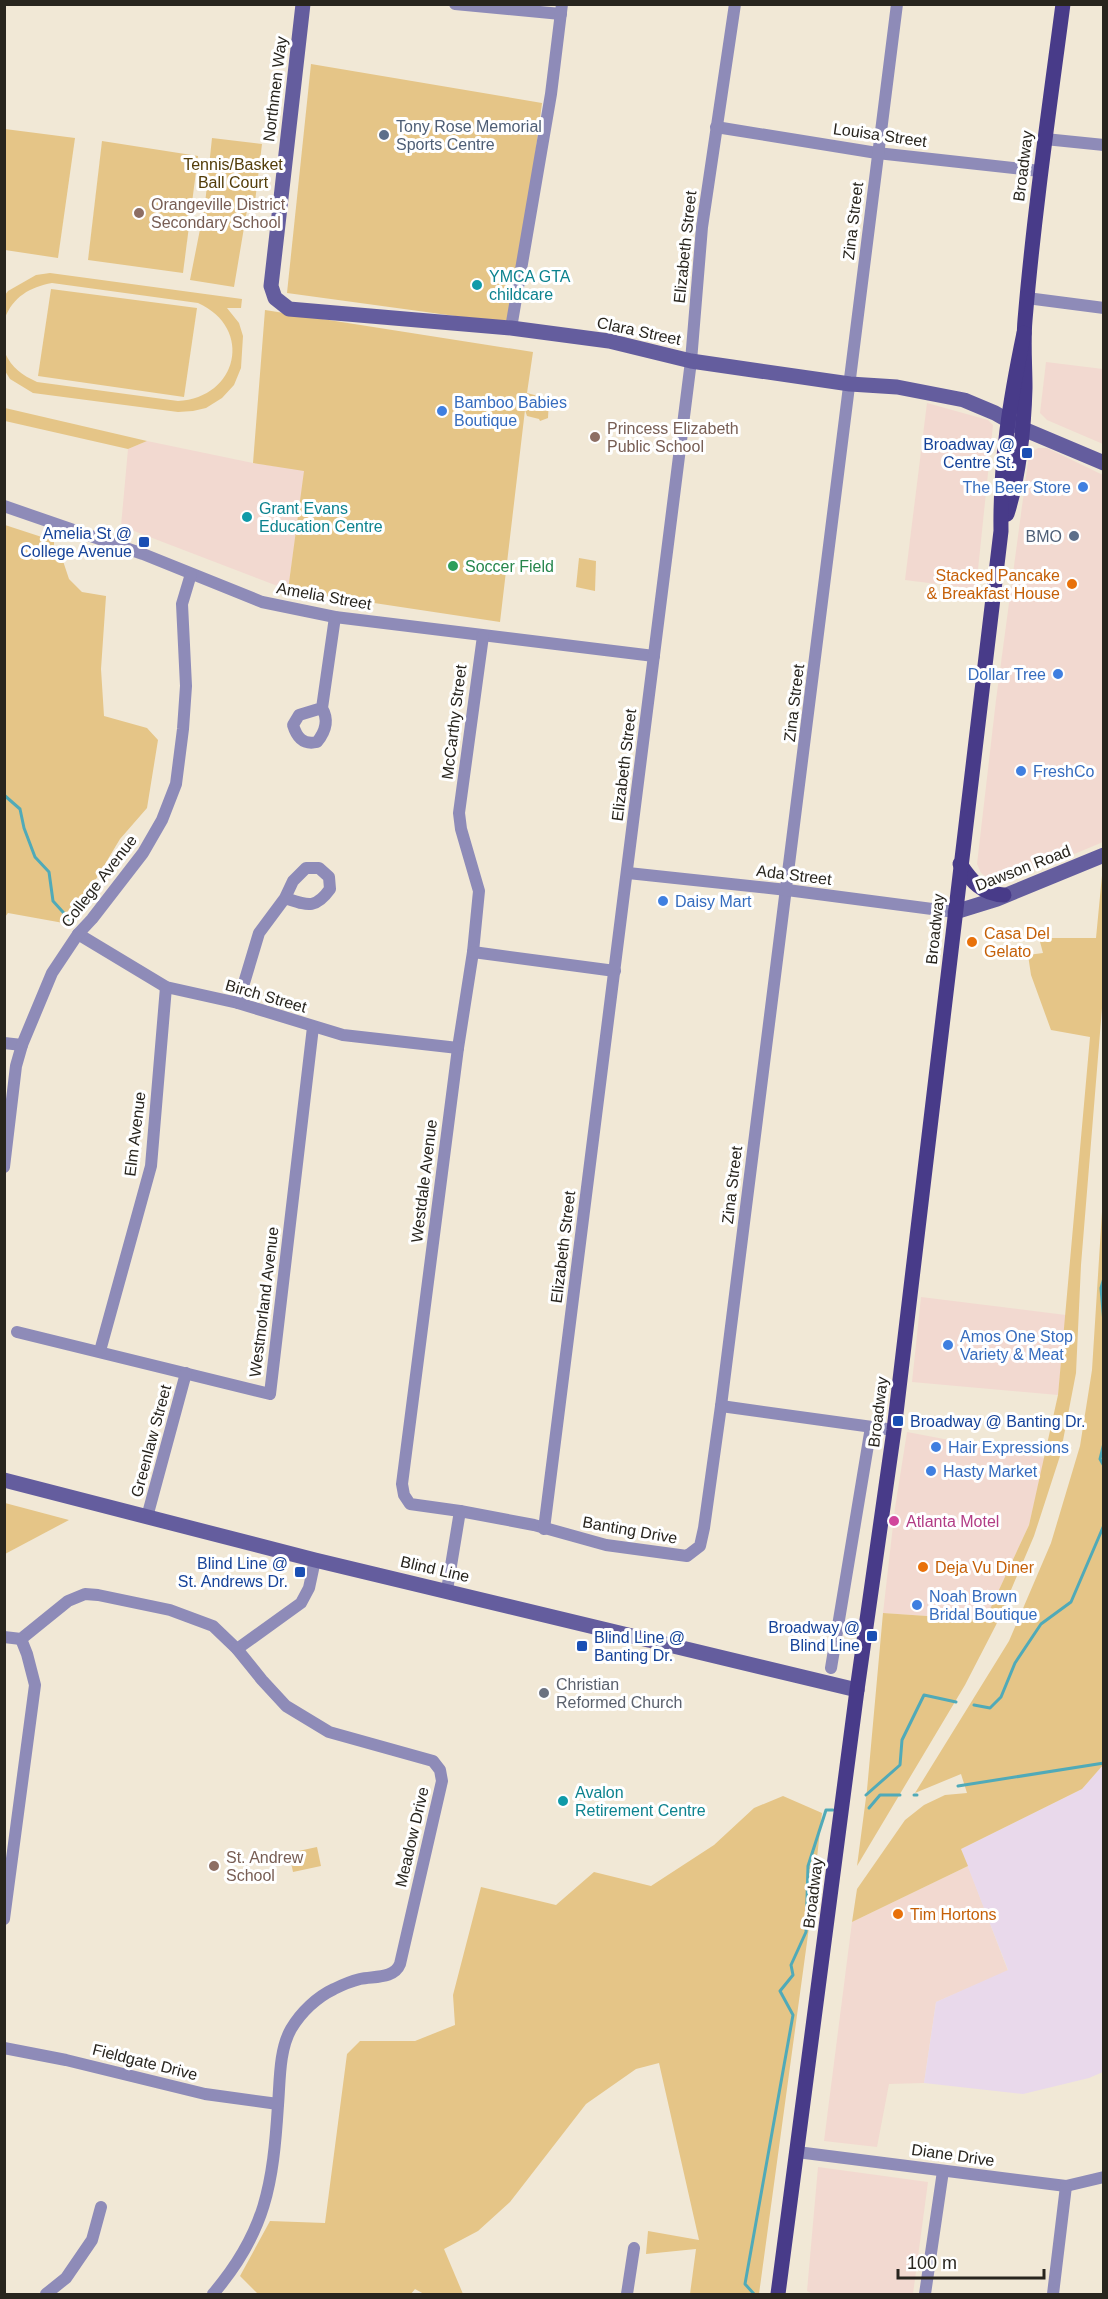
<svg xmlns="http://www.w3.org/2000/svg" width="1108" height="2299" font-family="Arial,sans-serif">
  <rect width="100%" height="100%" fill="#f1e8d6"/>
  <!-- commercial -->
  <g fill="#f2d9d0">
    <polygon points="1046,362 1103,369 1103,444 1047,420 1040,413"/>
    <polygon points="927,403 988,420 993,425 976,589 905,580"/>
    <polygon points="147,441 253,463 305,470 288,590 121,526 128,449"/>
    <polygon points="1038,448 1047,448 1103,475 1103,842 1005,883 989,879 981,873 977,864 996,700 1029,454"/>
    <polygon points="921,1297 1066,1315 1058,1395 912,1382"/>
    <polygon points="907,1432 1045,1458 1029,1525 985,1620 883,1613 895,1508"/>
    <polygon points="968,1866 1008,1971 936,2002 924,2083 889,2084 877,2147 824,2141 852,1922"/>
    <polygon points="818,2167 928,2182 913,2294 813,2294 807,2291"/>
  </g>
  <!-- industrial -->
  <polygon fill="#e9d9eb" points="1103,1765 1103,2072 1089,2078 1023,2094 924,2083 936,2002 1008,1970 961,1849 1082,1789"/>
  <!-- green -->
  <g fill="#e5c587">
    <polygon points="311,64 542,103 513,324 287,293"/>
    <polygon points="5,129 75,138 58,258 5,250"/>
    <polygon points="212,138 262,144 254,210 208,204 247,210 234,287 190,280 205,204"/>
    <polygon points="102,141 198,156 183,273 88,260"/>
    <path d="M50 273 242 299 241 308H227L239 323 243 336 241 368 234 385 222 398 206 408 193 411 178 412 33 393 10 379 5 371V353C12 368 22 375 37 382L178 401C238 398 254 328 198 303L52 283C30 287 13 297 5 318V295L8 291 36 275Z"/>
    <polygon points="51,289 197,308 184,397 38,376"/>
    <polygon points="265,310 533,352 527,393 549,399 548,418 540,421 539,419 527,416 525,410 500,622 288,590 304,471 253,463"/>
    <polygon points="5,408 147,441 128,449 5,421"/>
    <polygon points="5,525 54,541 54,545 63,561 69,579 82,592 106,596 101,669 104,716 147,728 158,740 147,808 120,839 69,924 8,913 5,917"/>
    <polygon points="579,558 596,561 595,591 576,587"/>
    <polygon points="1103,865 1103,996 1081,1265 1076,1373 1060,1456 1034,1536 996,1625 965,1685 857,1866 867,1790 883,1613 985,1620 1029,1525 1058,1395 1090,1037 1051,1030 1031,975 1028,955 1043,953 1039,938 1096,938"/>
    <polygon points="1103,1196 1103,1765 1082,1789 961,1849 968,1866 852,1922 857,1889 905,1820 924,1805 945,1795 967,1793 961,1774 915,1793 1009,1641 1051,1543 1080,1446 1092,1370"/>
    <polygon points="4,1503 5,1503 69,1520 5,1554"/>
    <polygon points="783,1796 822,1813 810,1920 759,2294 690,2294 696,2249 646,2254 648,2231 699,2240 659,2063 636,2069 586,2104 510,2202 478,2231 444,2249 463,2294 424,2294 415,2289 411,2294 258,2294 240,2276 270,2221 325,2223 347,2054 360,2041 415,2041 455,2025 453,1995 481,1887 556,1905 594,1872 651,1886 714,1845 754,1808"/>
    <polygon points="317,1847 321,1866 293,1872 289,1853"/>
  </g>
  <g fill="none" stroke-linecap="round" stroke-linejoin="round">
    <!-- stream -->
    <g stroke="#50aab8" stroke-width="3">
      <polyline points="4,795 20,809 24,828 35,857 49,872 53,901 71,921"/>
      <polyline points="1104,1278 1101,1288 1104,1323"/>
      <polyline points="1104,1443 1100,1459 1104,1466"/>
      <polyline points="974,1705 990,1708 1001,1697 1015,1663 1041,1624 1071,1602 1104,1525"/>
      <polyline points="958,1786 1104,1763"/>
      <polyline points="866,1795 900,1765 902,1740 924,1695 956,1702"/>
      <polyline points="914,1795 917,1795"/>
      <polyline points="869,1808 880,1795 900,1795"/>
      <polyline points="754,2294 745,2284 793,2015 780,1991 793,1975 791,1965 806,1932 808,1866 826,1810 833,1810"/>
    </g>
    <!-- street -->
    <g stroke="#8e8bb8" stroke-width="12">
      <polyline points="455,4 561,14"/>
      <polyline points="716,127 877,153 1040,171"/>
      <polyline points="1045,139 1104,145"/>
      <polyline points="1027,298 1104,308"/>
      <polyline points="511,328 551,94 562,4"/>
      <polyline points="4,506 143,554 262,602 335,617 654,656"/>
      <polyline points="483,636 459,813 461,829 479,891 473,952 458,1048 402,1484 404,1495 410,1504 460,1511 534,1525 606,1545 687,1556 700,1546 704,1528 721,1406 897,4"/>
      <path d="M322 708 299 715 293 725C297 738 303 745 317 742 326 731 329 720 322 708L335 617"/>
      <polyline points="628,873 787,890 955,912"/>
      <polyline points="78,934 166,987 238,1003 343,1035 458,1048"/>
      <polyline points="473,952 615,971"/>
      <path d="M238 1003 259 933 285 898 293 881 306 868H319L329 877 330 889C315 910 307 905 285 898"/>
      <polyline points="4,1043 22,1045"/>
      <polyline points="4,1167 16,1066 22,1045 52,973 78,934 92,919 143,853 162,820 176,784 183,729 186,686 182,604 191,574"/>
      <polyline points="17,1332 270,1394 313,1027"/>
      <polyline points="100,1351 151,1166 166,987"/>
      <polyline points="721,1406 894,1430"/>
      <polyline points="147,1517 186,1373"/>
      <polyline points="544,1529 691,361 702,227 735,4"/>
      <polyline points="447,1590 460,1511"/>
      <path d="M4 1637 21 1639 68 1601 85 1594 98 1595 170 1610 213 1626 237 1649 262 1680 286 1706 329 1732 433 1761 440 1770 442 1781 400 1964C394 1979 374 1976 360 1979 352 1981 342 1985 334 1989 317 1997 301 2012 291 2029 279 2050 280 2081 278 2105 273 2184 266 2232 213 2294"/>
      <polyline points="237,1649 301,1603 309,1588 315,1560"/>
      <polyline points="831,1668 871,1427"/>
      <polyline points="4,1919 35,1685 27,1654 21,1639"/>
      <polyline points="4,2048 66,2060 205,2094 278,2104"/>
      <polyline points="797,2152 1066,2186 1104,2177"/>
      <polyline points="46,2294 66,2278 92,2240 101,2207"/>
      <polyline points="627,2294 634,2248"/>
      <polyline points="925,2294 943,2171"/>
      <polyline points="1053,2294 1066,2186"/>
    </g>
    <!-- secondary -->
    <g stroke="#645d9e" stroke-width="15">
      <polyline points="303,4 271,286 275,298 289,309 511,328 609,341 691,361 850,384 897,387 964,400 995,413 1021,428 1104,463"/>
      <polyline points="955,912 997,899 1104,855"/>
      <polyline points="4,1480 315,1560 857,1690"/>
    </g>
    <!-- primary -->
    <g stroke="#483b89" stroke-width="15">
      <path d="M1007 514C1019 477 1024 426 1025 388 1025 365 1023 343 1025 320 1034 214 1049 110 1063 4"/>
      <path d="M960 864C972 882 982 894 1004 895"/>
      <path d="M778 2294 857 1690 894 1430 1001 531C1000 462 1010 400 1024 333"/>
    </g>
  </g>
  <!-- markers -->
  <g fill="#5c6f8a" stroke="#fff" stroke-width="2">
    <circle cx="384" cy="135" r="6"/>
    <circle cx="1074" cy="536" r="6"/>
  </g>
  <g fill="#8d6e63" stroke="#fff" stroke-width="2">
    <circle cx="139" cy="213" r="6"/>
    <circle cx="595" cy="437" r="6"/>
    <circle cx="214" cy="1866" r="6"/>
  </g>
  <g fill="#0f9aa8" stroke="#fff" stroke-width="2">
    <circle cx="477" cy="285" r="6"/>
    <circle cx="247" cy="517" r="6"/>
    <circle cx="563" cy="1801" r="6"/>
  </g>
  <g fill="#3f7fe0" stroke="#fff" stroke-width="2">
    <circle cx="442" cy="411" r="6"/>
    <circle cx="1083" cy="487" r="6"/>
    <circle cx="1058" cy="674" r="6"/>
    <circle cx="1021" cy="771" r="6"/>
    <circle cx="663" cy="901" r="6"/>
    <circle cx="948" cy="1345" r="6"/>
    <circle cx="936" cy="1447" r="6"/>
    <circle cx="931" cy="1471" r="6"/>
    <circle cx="917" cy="1605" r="6"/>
  </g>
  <g fill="#1a4fb4" stroke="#fff" stroke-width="2">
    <rect x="1021" y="447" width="12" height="12" rx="3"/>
    <rect x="138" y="536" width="12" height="12" rx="3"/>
    <rect x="892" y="1415" width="12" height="12" rx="3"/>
    <rect x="294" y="1566" width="12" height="12" rx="3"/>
    <rect x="866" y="1630" width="12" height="12" rx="3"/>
    <rect x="576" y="1640" width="12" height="12" rx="3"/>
  </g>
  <circle fill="#2e9e5b" stroke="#fff" stroke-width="2" cx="453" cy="566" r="6"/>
  <g fill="#e8710a" stroke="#fff" stroke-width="2">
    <circle cx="1072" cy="584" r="6"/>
    <circle cx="972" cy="942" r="6"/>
    <circle cx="923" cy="1567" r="6"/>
    <circle cx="898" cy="1914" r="6"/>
  </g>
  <circle fill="#d1479c" stroke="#fff" stroke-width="2" cx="894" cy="1521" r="6"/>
  <circle fill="#6b7280" stroke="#fff" stroke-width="2" cx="544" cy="1693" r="6"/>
  <g text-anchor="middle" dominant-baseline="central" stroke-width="6" stroke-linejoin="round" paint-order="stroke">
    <!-- street labels -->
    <g font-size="16" fill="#28251e" stroke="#fff">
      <text transform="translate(275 89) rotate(-83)">Northmen Way</text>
      <text transform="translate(880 135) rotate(8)">Louisa Street</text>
      <text transform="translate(1023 166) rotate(-83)">Broadway</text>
      <text transform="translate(853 221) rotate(-83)">Zina Street</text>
      <text transform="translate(685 247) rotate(-84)">Elizabeth Street</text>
      <text transform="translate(639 331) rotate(12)">Clara Street</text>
      <text transform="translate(324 596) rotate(10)">Amelia Street</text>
      <text transform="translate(794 703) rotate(-83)">Zina Street</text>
      <text transform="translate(454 722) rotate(-83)">McCarthy Street</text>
      <text transform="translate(624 765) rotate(-83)">Elizabeth Street</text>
      <text transform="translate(1023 868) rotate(-21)">Dawson Road</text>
      <text transform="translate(794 875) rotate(7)">Ada Street</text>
      <text transform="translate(99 881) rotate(-52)">College Avenue</text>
      <text transform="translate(935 929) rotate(-84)">Broadway</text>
      <text transform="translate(266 996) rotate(16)">Birch Street</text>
      <text transform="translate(135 1134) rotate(-83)">Elm Avenue</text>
      <text transform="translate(424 1181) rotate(-83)">Westdale Avenue</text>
      <text transform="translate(732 1185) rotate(-83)">Zina Street</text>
      <text transform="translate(563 1247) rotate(-83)">Elizabeth Street</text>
      <text transform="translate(264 1302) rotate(-83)">Westmorland Avenue</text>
      <text transform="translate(878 1412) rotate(-83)">Broadway</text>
      <text transform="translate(151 1441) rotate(-75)">Greenlaw Street</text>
      <text transform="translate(630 1530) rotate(10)">Banting Drive</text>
      <text transform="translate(435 1569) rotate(13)">Blind Line</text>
      <text transform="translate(412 1837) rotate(-77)">Meadow Drive</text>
      <text transform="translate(813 1893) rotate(-83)">Broadway</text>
      <text transform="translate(145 2062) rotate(14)">Fieldgate Drive</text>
      <text transform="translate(953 2155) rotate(8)">Diane Drive</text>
    </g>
    <!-- service labels -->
    <g font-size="16" fill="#4e5e75" stroke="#fff" text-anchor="start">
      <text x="396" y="126">Tony Rose Memorial<tspan x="396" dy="18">Sports Centre</tspan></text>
      <text x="1062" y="536" text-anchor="end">BMO</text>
    </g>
    <!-- park labels -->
    <g font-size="16" fill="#523c09" stroke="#fff">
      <text x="233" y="164">Tennis/Basket<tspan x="233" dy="18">Ball Court</tspan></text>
    </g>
    <!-- education labels -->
    <g font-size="16" fill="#785e54" stroke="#fff" text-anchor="start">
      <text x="151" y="204">Orangeville District<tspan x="151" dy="18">Secondary School</tspan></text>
      <text x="607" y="428">Princess Elizabeth<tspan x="607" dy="18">Public School</tspan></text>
      <text x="226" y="1857">St. Andrew<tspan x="226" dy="18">School</tspan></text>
    </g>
    <!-- culture labels -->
    <g font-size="16" fill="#0d838f" stroke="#fff" text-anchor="start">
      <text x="489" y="276">YMCA GTA<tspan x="489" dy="18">childcare</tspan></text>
      <text x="259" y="508">Grant Evans<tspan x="259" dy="18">Education Centre</tspan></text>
      <text x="575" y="1792">Avalon<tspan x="575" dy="18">Retirement Centre</tspan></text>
    </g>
    <!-- shop labels -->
    <g font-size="16" fill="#366cbe" stroke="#fff" text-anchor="start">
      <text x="454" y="402">Bamboo Babies<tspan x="454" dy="18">Boutique</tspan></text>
      <text x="1071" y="487" text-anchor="end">The Beer Store</text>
      <text x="1046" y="674" text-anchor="end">Dollar Tree</text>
      <text x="1033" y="771">FreshCo</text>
      <text x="675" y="901">Daisy Mart</text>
      <text x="960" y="1336">Amos One Stop<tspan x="960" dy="18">Variety &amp; Meat</tspan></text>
      <text x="948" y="1447">Hair Expressions</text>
      <text x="943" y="1471">Hasty Market</text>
      <text x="929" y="1596">Noah Brown<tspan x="929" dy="18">Bridal Boutique</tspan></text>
    </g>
    <!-- transit labels -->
    <g font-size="16" fill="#164399" stroke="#fff" text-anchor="end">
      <text x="1015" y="444">Broadway @<tspan x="1015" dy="18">Centre St.</tspan></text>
      <text x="132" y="533">Amelia St @<tspan x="132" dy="18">College Avenue</tspan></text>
      <text x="910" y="1421" text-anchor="start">Broadway @ Banting Dr.</text>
      <text x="288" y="1563">Blind Line @<tspan x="288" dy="18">St. Andrews Dr.</tspan></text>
      <text x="860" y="1627">Broadway @<tspan x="860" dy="18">Blind Line</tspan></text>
      <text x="594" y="1637" text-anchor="start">Blind Line @<tspan x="594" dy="18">Banting Dr.</tspan></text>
    </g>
    <!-- leisure labels -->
    <g font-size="16" fill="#27864d" stroke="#fff" text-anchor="start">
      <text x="465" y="566">Soccer Field</text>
    </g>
    <!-- food labels -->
    <g font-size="16" fill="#c56008" stroke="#fff" text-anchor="start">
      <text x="1060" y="575" text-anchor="end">Stacked Pancake<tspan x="1060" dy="18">&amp; Breakfast House</tspan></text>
      <text x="984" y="933">Casa Del<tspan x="984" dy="18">Gelato</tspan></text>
      <text x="935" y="1567">Deja Vu Diner</text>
      <text x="910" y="1914">Tim Hortons</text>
    </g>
    <!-- hotel labels -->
    <g font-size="16" fill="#b23c85" stroke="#fff" text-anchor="start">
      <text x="906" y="1521">Atlanta Motel</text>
    </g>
    <!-- worship labels -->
    <g font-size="16" fill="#5b616d" stroke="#fff" text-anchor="start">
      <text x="556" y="1684">Christian<tspan x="556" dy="18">Reformed Church</tspan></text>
    </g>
  </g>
  <!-- border -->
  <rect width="1108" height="2299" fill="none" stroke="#28251e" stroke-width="12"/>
  <!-- scale -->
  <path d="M898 2269v9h146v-9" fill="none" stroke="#28251e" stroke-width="3"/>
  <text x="907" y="2269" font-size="18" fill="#28251e" stroke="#ffffff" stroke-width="4.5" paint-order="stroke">100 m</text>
</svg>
